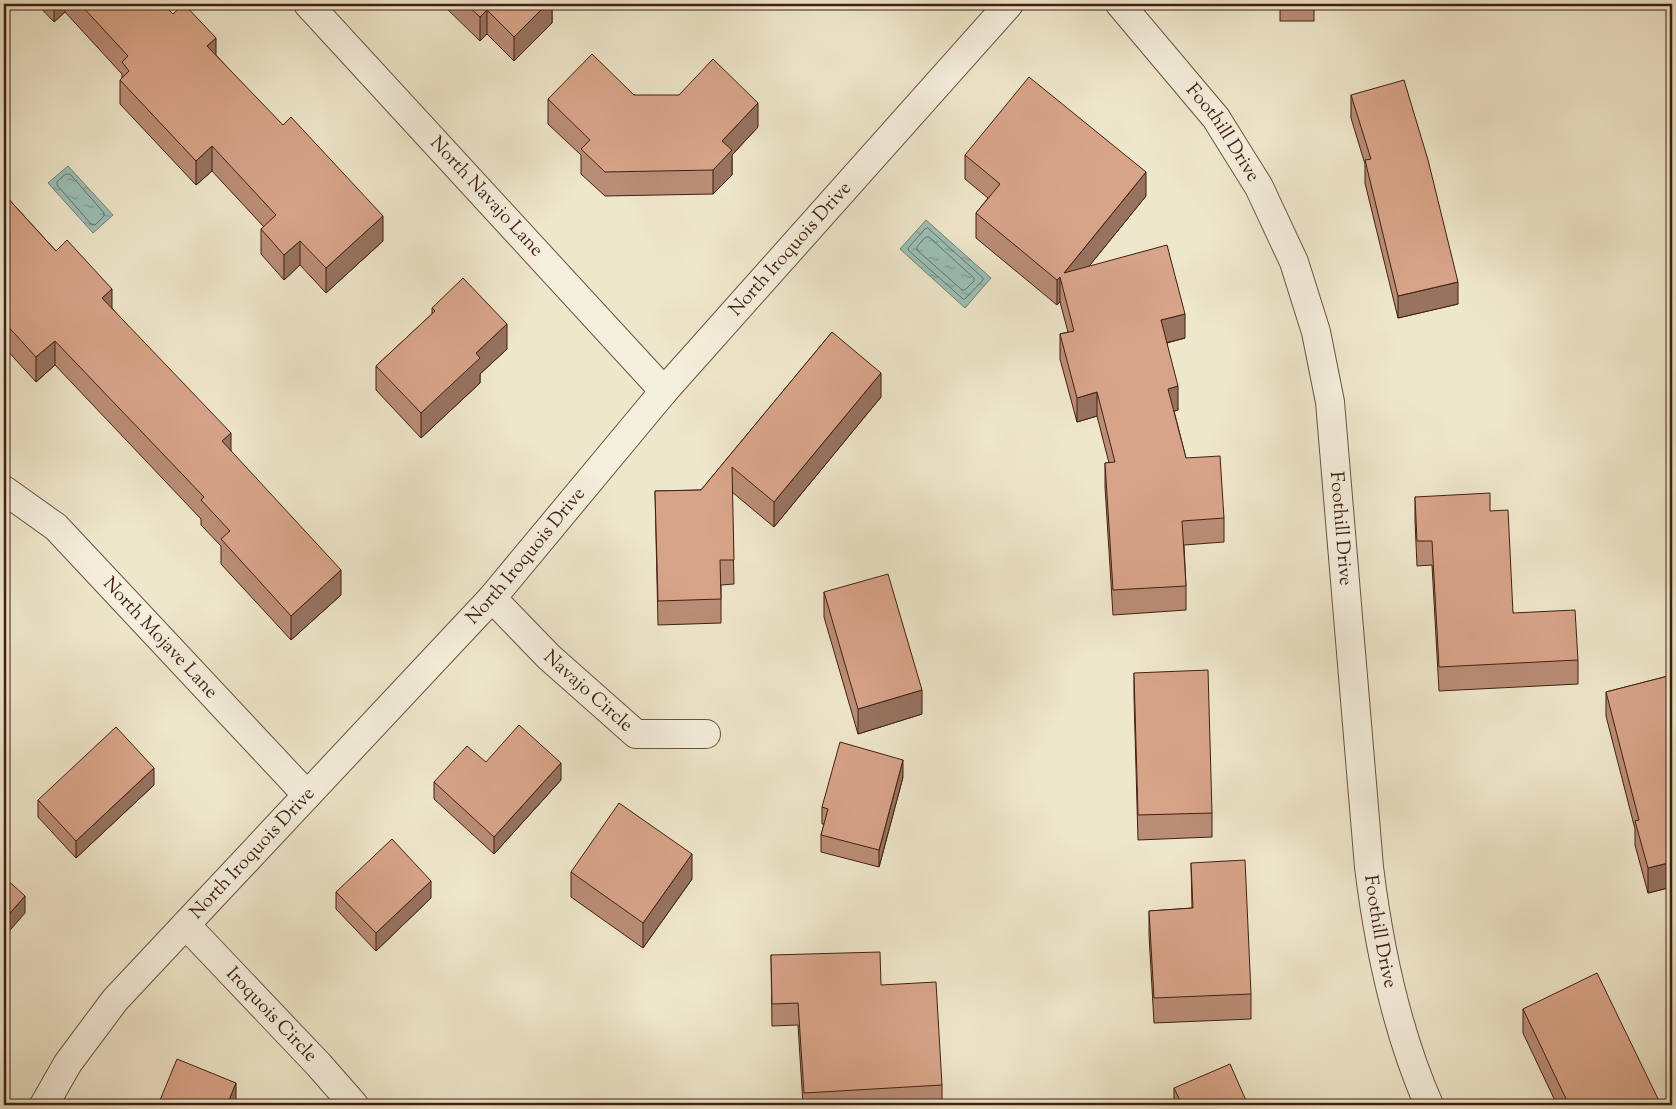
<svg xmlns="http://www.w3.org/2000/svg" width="1676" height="1109" font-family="'Sorts Mill Goudy',serif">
  <defs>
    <pattern id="water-ripples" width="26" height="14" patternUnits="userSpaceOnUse" patternTransform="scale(1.25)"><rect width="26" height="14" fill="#9ac0b7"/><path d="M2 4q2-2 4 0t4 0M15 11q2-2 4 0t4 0" fill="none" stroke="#7f9b94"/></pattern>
  </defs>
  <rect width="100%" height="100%" fill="#efe7cb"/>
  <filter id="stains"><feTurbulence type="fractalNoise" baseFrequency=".004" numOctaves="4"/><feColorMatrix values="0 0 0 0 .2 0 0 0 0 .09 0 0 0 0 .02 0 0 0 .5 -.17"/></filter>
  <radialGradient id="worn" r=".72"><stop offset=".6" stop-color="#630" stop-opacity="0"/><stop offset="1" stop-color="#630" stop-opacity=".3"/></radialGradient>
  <!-- water -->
  <g fill="url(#water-ripples)" stroke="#768075">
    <polygon points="68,166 113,215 93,233 48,183"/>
    <polygon points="926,220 991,278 965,308 900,249"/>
  </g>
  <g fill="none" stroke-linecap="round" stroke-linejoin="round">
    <!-- shore -->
    <g stroke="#6e7065" stroke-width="1">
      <polygon points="66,174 70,174 104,213 104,216 95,225 91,224 57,185 57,182"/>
      <polygon points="928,228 983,278 983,280 965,299 963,299 908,250 909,247 925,229"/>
      <polygon points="926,237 929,237 974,278 974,281 965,290 962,290 917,250 917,247"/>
    </g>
    <!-- minor casing -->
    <g stroke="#6c5141" stroke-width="30">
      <g id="minor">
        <path id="s1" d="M1120 4 1216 118 1259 187 1294 262 1316 332 1330 402 1369 867C1379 948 1396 1030 1429 1105"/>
        <path id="s2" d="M664 391 1009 4"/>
        <path id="s3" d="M4 490 56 527 307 795"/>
        <path id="s4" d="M492 598 549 657 636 734H706"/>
        <path id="s5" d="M186 925 319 1065 354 1105"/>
      </g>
    </g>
    <!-- tertiary casing -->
    <g stroke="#6c5141" stroke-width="30">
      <g id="tertiary">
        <path id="s6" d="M44 1105 68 1063 115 1000 492 598 664 391 308 4"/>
      </g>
    </g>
    <!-- minor -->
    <use href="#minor" stroke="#f5efdd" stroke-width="28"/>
    <!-- tertiary -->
    <use href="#tertiary" stroke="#f5efdd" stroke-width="28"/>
  </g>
  <!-- wall -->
  <g fill="#ba8d76" stroke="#411f13">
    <polygon points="37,4 163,4 173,14 216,55 383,241 326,293 300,265 284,280 261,254 261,229 264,227 212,171 196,185 120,104 120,80 122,78 122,74 65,12 54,22"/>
    <polygon points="442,4 552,4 552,23 514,61 487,34 480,41"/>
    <rect x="1280" y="4" width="34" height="17"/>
    <polygon points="634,95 758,127 732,155 732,175 713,194 605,196 581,174 581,155 548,124 548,99"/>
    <polygon points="1351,95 1458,304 1398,318 1365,183 1365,164 1351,118"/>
    <polygon points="965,155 1146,196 1089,266 1185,338 1167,343 1178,410 1174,411 1186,458 1224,518 1224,542 1184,545 1186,586 1186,610 1113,615 1105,487 1105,463 1109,463 1097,416 1077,422 1060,359 1060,334 1068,332 1060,302 1057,305 976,238 976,213 988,198 965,179"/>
    <polygon points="4,194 56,251 112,308 231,451 341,595 291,640 221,564 221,546 201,525 201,519 55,365 36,382 4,347"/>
    <polygon points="432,308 507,349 480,374 480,383 421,438 376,390 376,366 432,314"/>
    <polygon points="832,332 881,397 774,527 732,492 734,584 721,585 721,623 658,625 655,491 701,490"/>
    <polygon points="1415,497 1490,511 1513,613 1578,660 1578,684 1439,691 1432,565 1417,566 1415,521"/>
    <polygon points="824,592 922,714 858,734 824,617"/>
    <polygon points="1134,673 1212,813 1212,837 1138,840 1134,697"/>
    <polygon points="1672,675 1672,887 1648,893 1635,845 1635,829 1606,716 1606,692"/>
    <polygon points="486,762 561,780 494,854 434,799 434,782"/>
    <polygon points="903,777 879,867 821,852 821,835 824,824 822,824 822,807"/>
    <polygon points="154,785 76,858 38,817 38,800"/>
    <polygon points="1191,863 1251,994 1251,1019 1154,1023 1149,935 1149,911 1192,908"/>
    <polygon points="571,872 692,879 643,948 571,897"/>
    <polygon points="336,892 431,898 376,951 336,909"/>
    <polygon points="771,955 881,985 942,1085 942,1105 803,1105 798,1025 772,1026"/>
    <polygon points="1523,1009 1661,1105 1557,1105 1523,1033"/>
    <polygon points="1174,1088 1248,1105 1174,1105"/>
  </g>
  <!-- shaded-wall -->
  <g fill="#977360" stroke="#411f13">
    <polygon points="54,4 65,4 65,12 54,22"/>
    <polygon points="547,4 552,4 552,23 514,61 514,37"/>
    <polygon points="487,10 487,34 480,41 480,17"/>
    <polygon points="216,38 216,63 207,46"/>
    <polygon points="758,103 758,127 732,155 732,175 713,194 713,170 722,141"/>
    <polygon points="212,146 212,171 196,185 196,161"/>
    <polygon points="1146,172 1146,196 1065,296 1064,273"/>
    <polygon points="383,216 383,241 326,293 326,268"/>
    <polygon points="300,241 300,265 284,280 284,255"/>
    <polygon points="1060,277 1060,302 1057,305 1057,280"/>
    <polygon points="1458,282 1458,304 1398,318 1398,296"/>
    <polygon points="112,289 112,314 102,298"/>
    <polygon points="1185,314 1185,338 1161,344 1161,320"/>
    <polygon points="507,324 507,349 480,374 480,383 421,438 421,413 476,353"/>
    <polygon points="55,341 55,365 36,382 36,357"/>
    <polygon points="881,373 881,397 774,527 774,502"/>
    <polygon points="1178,386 1178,410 1168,413 1168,389"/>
    <polygon points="1097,392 1097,416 1077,422 1077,398"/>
    <polygon points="231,433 231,458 222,441"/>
    <polygon points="341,570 341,595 291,640 291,616"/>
    <polygon points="7,606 7,631 4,632 4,608"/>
    <polygon points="922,690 922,714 858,734 858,709"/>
    <polygon points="903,760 903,777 879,867 879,850"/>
    <polygon points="561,763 561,780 494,854 494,837"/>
    <polygon points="154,768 154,785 76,858 76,841"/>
    <polygon points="692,854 692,879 643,948 643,923"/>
    <polygon points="1672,862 1672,887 1648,893 1648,868"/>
    <polygon points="431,881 431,898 376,951 376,933"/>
    <polygon points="25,896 25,913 4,937 4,920"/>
    <polygon points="236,1083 236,1105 227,1105"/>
  </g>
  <!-- building -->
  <g fill="#d8a489" stroke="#411f13">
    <polygon points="80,4 163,4 173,14 184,4 216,38 207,46 283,125 291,117 383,216 326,268 300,241 284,255 261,229 276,215 212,146 196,161 120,80 129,71 122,62 128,56"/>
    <polygon points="466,4 547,4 514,37 487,10 480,17"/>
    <polygon points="592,54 634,95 679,95 713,59 758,103 722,141 732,150 713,170 605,172 581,149 590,140 548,99"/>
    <polygon points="1029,77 1146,172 1064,273 1167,245 1185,314 1161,320 1178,386 1168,389 1186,458 1220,456 1224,518 1182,521 1186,586 1113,590 1105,463 1115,462 1097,392 1077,398 1060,334 1074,331 1060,277 1057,280 976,213 1000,184 965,155"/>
    <polygon points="1404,80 1428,160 1458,282 1398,296 1365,160 1371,159 1351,95"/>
    <polygon points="4,194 56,251 67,240 112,289 102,298 231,433 222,441 341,570 291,616 221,539 230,531 201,500 204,497 55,341 36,357 4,322"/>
    <polygon points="463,278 507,324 476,353 480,358 421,413 376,366 435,311 432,308"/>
    <polygon points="832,332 881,373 774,502 732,467 734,560 720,560 721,599 658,601 655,491 701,490"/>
    <polygon points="1490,493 1490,511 1508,510 1513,613 1575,610 1578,660 1439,667 1432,541 1417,541 1415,497"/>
    <polygon points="888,574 922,690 858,709 824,592"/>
    <polygon points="4,598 7,606 4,608"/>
    <polygon points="1208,670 1212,813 1138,815 1134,673"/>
    <polygon points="1672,675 1672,862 1648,868 1635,821 1639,820 1606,692"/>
    <polygon points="519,725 561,763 494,837 434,782 467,746 486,762"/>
    <polygon points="116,727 154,768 76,841 38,800"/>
    <polygon points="840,742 903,760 879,850 821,835 828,809 822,807"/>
    <polygon points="619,803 692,854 643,923 571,872"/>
    <polygon points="392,839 431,881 376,933 336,892"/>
    <polygon points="1245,860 1251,994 1154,998 1149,911 1193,908 1191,863"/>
    <polygon points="4,877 25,896 4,920"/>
    <polygon points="880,952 881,985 936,982 942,1085 804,1093 798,1003 772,1004 771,955"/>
    <polygon points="1597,973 1661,1105 1569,1105 1523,1009"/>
    <polygon points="177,1059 236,1083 227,1105 158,1105"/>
    <polygon points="1230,1064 1248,1105 1182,1105 1174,1088"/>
  </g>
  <g text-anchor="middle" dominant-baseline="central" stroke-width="4" stroke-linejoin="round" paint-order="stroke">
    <!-- street labels -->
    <g font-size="19" fill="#411f13" stroke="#f5efdd">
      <text stroke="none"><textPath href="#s1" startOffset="165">Foothill Drive</textPath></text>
      <text transform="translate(486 197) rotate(47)">North Navajo Lane</text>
      <text stroke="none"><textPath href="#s2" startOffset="190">North Iroquois Drive</textPath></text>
      <text stroke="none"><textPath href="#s1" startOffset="585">Foothill Drive</textPath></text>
      <text stroke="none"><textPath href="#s6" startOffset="732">North Iroquois Drive</textPath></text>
      <text stroke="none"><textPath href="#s3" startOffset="216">North Mojave Lane</textPath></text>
      <text stroke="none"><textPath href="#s4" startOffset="134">Navajo Circle</textPath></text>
      <text stroke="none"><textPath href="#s6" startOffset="328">North Iroquois Drive</textPath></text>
      <text stroke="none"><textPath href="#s1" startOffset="990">Foothill Drive</textPath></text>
      <text stroke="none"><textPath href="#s5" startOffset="124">Iroquois Circle</textPath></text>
    </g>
  </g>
  <!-- margin -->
  <rect width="1676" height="1109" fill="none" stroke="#efe7cb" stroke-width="20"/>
  <rect x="5" y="5" width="1666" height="1099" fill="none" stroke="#411f13" stroke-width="2.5"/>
  <rect x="10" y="10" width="1656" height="1089" fill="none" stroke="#411f13"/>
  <rect width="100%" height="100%" filter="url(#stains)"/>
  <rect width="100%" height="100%" fill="url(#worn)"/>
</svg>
